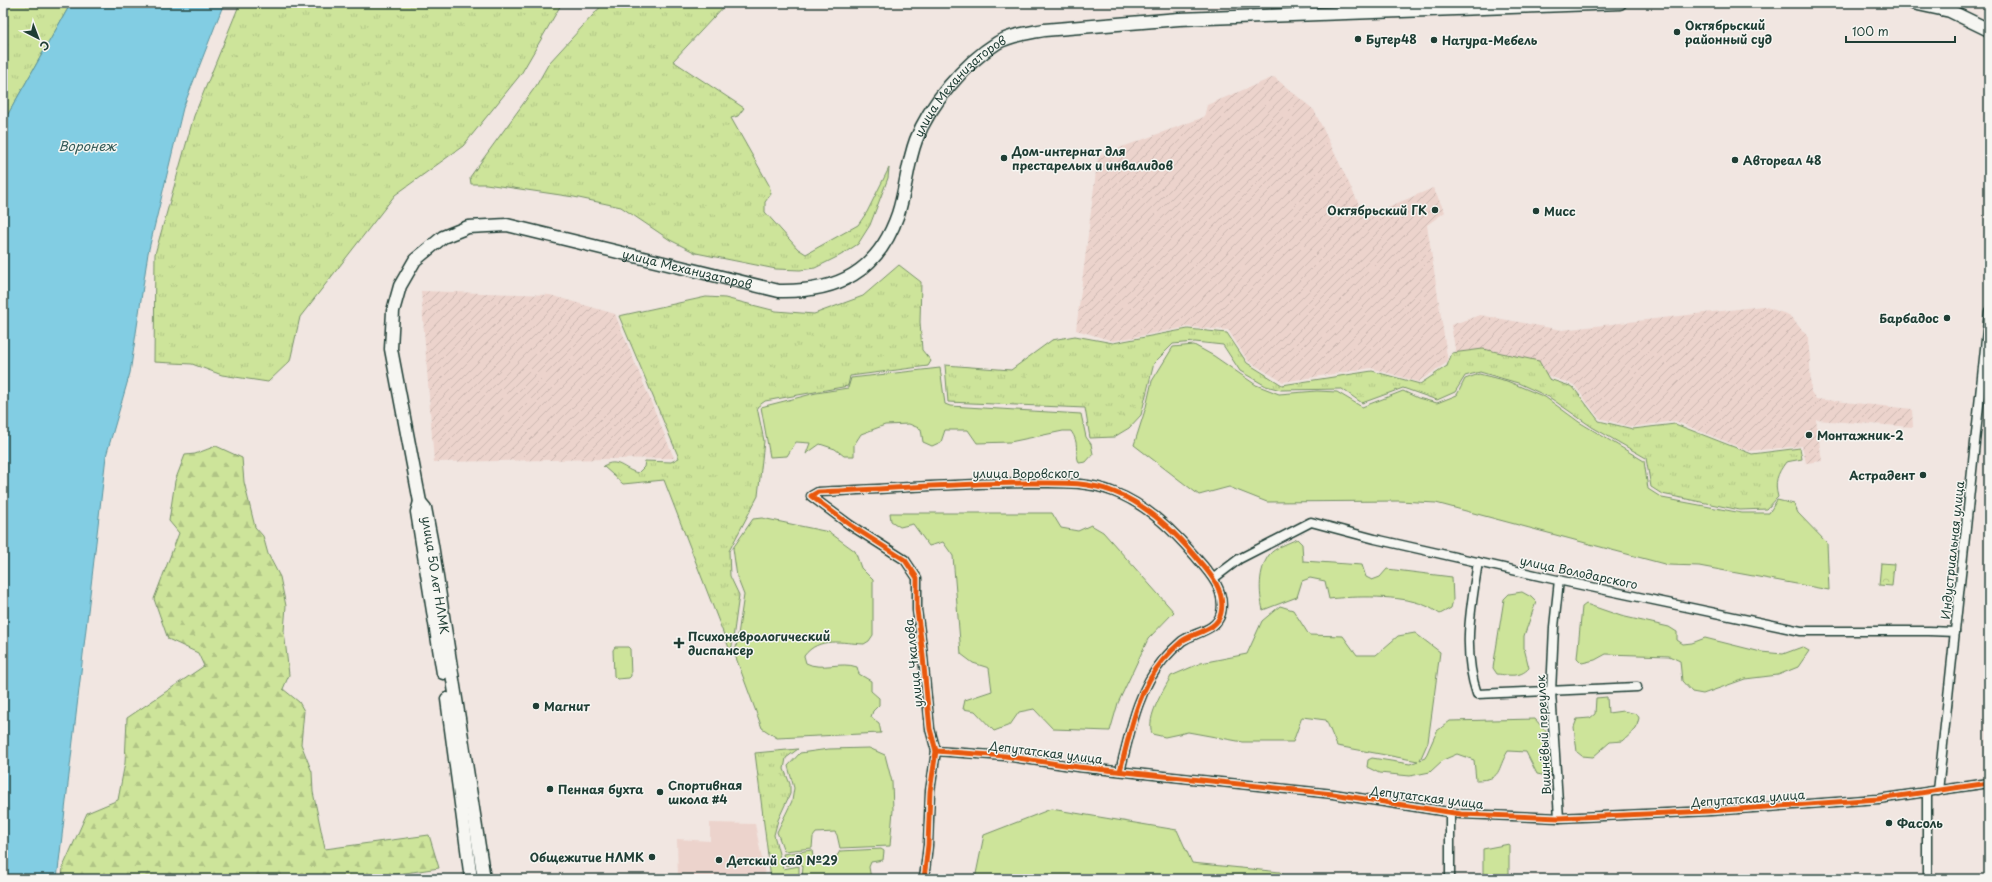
<svg xmlns="http://www.w3.org/2000/svg" width="1992" height="882" font-family="'Playpen Sans',sans-serif">
  <defs>
    <pattern id="industrial-furrows" width="10" height="10" patternUnits="userSpaceOnUse"><rect width="10" height="10" fill="#ecd3cc"/><path d="M-1 1l2-2M0 10L10 0M9 11l2-2" fill="none" stroke="#cab6b0"/></pattern>
    <pattern id="grass-tufts" width="24" height="20" patternUnits="userSpaceOnUse"><rect width="24" height="20" fill="#cde49a"/><path d="M3 7l-1-3M5 7V3M7 7l1-3M15 17l-1-3M17 17v-4M19 17l1-3" fill="none" stroke="#b0c485"/></pattern>
    <pattern id="forest-firs" width="22" height="20" patternUnits="userSpaceOnUse"><rect width="22" height="20" fill="#cde49a"/><path d="M5 1l3.5 6h-7zM16 11l3.5 6h-7z" fill="#b0c485"/></pattern>
    <pattern id="park-crowns" width="20" height="18" patternUnits="userSpaceOnUse"><rect width="20" height="18" fill="#cde49a"/><path d="M2 6a3 3 0 1 1 6 0M12 15a3 3 0 1 1 6 0" fill="none" stroke="#b0c485"/></pattern>
  </defs>
  <rect width="100%" height="100%" fill="#f1e6e1"/>
  <filter id="ink" filterUnits="userSpaceOnUse"><feTurbulence type="fractalNoise" baseFrequency=".025" numOctaves="2"/><feDisplacementMap in="SourceGraphic" scale="8" xChannelSelector="R" yChannelSelector="G"/><feConvolveMatrix kernelMatrix="1 2 1 2 8 2 1 2 1" color-interpolation-filters="sRGB"/></filter>
  <g filter="url(#ink)">
    <!-- built -->
    <polygon fill="#ecd3cc" points="710,823 755,824 766,879 678,879 677,839 710,841"/>
    <!-- industrial -->
    <g fill="url(#industrial-furrows)">
      <polygon points="1274,77 1314,110 1365,217 1433,188 1445,212 1427,225 1448,362 1418,382 1371,368 1283,382 1248,361 1228,330 1188,327 1113,341 1076,330 1098,156 1204,117 1207,105"/>
      <polygon points="421,291 550,295 615,314 674,458 434,462"/>
      <polygon points="1763,306 1789,315 1809,338 1811,392 1816,399 1912,409 1913,427 1816,420 1822,461 1806,463 1802,446 1749,451 1675,421 1632,427 1599,418 1574,385 1477,350 1456,354 1451,325 1480,315 1562,330"/>
    </g>
    <!-- grass -->
    <g fill="url(#grass-tufts)" stroke="#769067">
      <polygon points="3,3 71,3 3,123"/>
      <polygon points="240,3 562,3 521,74 463,146 395,195 300,317 290,361 268,382 222,375 192,364 154,362 155,254 194,116"/>
      <polygon points="604,3 727,3 673,61 744,108 738,116 731,118 769,185 771,194 765,202 765,212 798,249 806,254 858,225 867,212 889,168 888,178 870,225 858,244 841,255 815,268 800,270 776,269 696,253 670,240 621,207 574,197 486,184 471,184 470,177 536,86 549,63"/>
      <path d="M899 265 921 282 920 322 922 350 931 361 928 366 850 376 848 386 765 401 757 407 764 441 758 496 729 551 730 576 739 595 731 653 664 480 623 484 603 466C618 457 624 470 638 473L644 467 645 461 671 462 679 458 619 316 706 297 725 298 776 311 814 314 863 296Z"/>
      <path d="M1188 329 1227 333 1247 363 1282 385 1372 371 1420 384 1447 366 1452 353 1483 349 1539 361 1549 379 1573 387 1599 421 1633 429 1675 424 1752 454 1800 448 1802 459 1786 462C1777 474 1774 482 1778 497L1767 509 1740 510 1662 494 1651 487 1646 458 1592 427 1549 397 1518 383 1480 372 1465 376 1455 392 1437 400 1403 388 1362 403 1342 389 1281 390 1266 386 1240 371 1223 345 1195 342 1173 344 1154 363 1141 415 1129 428 1114 437 1090 438 1085 408 948 402 945 365 1011 370 1052 340 1075 336 1113 343Z"/>
      <polygon points="798,749 786,758 784,769 790,784 790,794 778,820 774,835 783,869 799,866 799,879 771,879 755,753"/>
    </g>
    <!-- forest -->
    <polygon fill="url(#forest-firs)" stroke="#769067" points="216,446 242,458 244,482 255,527 263,536 268,554 280,577 286,606 284,631 289,675 283,689 299,702 304,711 301,744 312,772 313,792 325,849 429,835 439,868 365,879 62,879 63,867 87,813 118,800 125,763 127,718 204,666 198,653 168,639 154,599 179,533 169,521 175,481 185,455 195,454"/>
    <!-- park -->
    <polygon fill="url(#park-crowns)" stroke="#769067" points="1881,563 1894,564 1892,586 1879,585"/>
    <!-- garden -->
    <g fill="#cde49a" stroke="#769067">
      <polygon points="1194,345 1214,356 1256,385 1279,394 1317,391 1337,392 1362,407 1403,391 1418,398 1437,403 1457,395 1465,379 1479,374 1507,381 1545,397 1579,422 1644,461 1648,489 1662,498 1742,513 1769,513 1777,500 1794,504 1798,513 1827,543 1829,590 1699,566 1668,565 1436,503 1399,501 1267,502 1229,487 1199,495 1134,445 1146,407 1152,381 1173,347"/>
      <path d="M940 368 945 404 950 406 1081 414 1086 437 1091 444 1093 454 1086 462 1079 463C1074 449 1080 444 1071 431H1063L1010 442 977 443 968 430H945L941 442 932 446 923 442 921 429 909 424 885 425 861 434 854 445V456H844L835 449 820 444 806 454 810 443 796 442 787 456 770 457 761 407 816 393 848 388 851 378Z"/>
      <polygon points="890,513 1052,513 1061,528 1078,531 1091,525 1103,532 1174,612 1148,639 1118,703 1110,731 1053,729 1034,709 1019,712 1010,725 994,731 975,711 963,709 965,700 992,691 989,668 973,663 961,654 953,556 943,542 929,546 913,524 900,527 891,521"/>
      <path d="M762 518 829 532 855 551 861 568 873 580V635L869 641 864 644C842 643 819 636 804 656L806 663C821 671 841 661 857 667L859 674 871 681V691L879 698V705L873 711 871 717 879 723 881 733 777 738 762 728 735 655 744 595 737 577 733 548 753 519Z"/>
      <path d="M1297 539 1302 544 1303 561 1362 565 1366 577 1372 580 1380 577 1387 569 1452 577 1453 600 1451 608 1440 614C1435 611 1430 607 1424 605 1401 595 1354 596 1329 599L1325 581 1310 578 1302 581 1297 597 1263 610C1259 593 1258 570 1269 555 1274 548 1289 543 1297 539Z"/>
      <path d="M1522 592 1531 597 1536 602 1524 636V648L1529 668C1520 678 1509 675 1497 674L1493 668 1504 599 1509 594Z"/>
      <polygon points="1586,604 1621,616 1669,627 1677,632 1677,640 1683,644 1692,643 1705,638 1761,652 1783,654 1802,647 1809,651 1798,667 1778,675 1745,679 1703,694 1692,692 1682,681 1680,661 1669,656 1606,654 1595,660 1582,663 1577,658 1582,607"/>
      <path d="M1280 606 1293 610 1309 635 1343 636 1357 655H1376L1398 636 1415 633 1440 652 1428 742 1420 760 1425 758 1437 731 1450 721 1535 719 1549 735 1552 772 1542 775 1537 774 1526 752 1508 751C1496 770 1503 780 1476 780L1474 760 1457 754 1443 760 1430 772 1410 776 1379 773 1367 767 1368 760 1372 758 1410 764 1418 761 1337 746 1326 720 1302 717 1293 742H1243L1188 732 1165 737 1152 734C1146 716 1163 692 1171 676L1201 663 1247 654 1262 621Z"/>
      <polygon points="615,647 628,647 630,649 631,676 629,678 617,679 614,676 613,650"/>
      <polygon points="1607,697 1608,713 1623,711 1637,714 1639,718 1636,729 1623,741 1610,742 1593,757 1582,756 1577,752 1574,727 1577,719 1590,718 1595,714 1596,698"/>
      <polygon points="869,748 885,755 892,782 893,810 890,846 840,848 837,835 835,832 816,833 813,837 812,848 784,851 777,832 792,801 794,788 788,766 800,753 829,749"/>
      <polygon points="1051,809 1177,830 1192,863 1280,872 1288,879 975,879 984,835"/>
      <polygon points="1509,844 1509,879 1483,879 1483,849"/>
      <polygon points="881,849 884,851 883,860 871,862 869,867 871,879 802,879 803,866 799,862 786,866 783,854 812,850 813,857 823,859 837,856 840,851"/>
    </g>
    <!-- water -->
    <polygon fill="#82cde3" stroke="#5a939d" points="71,3 224,3 183,108 148,253 130,373 106,456 57,879 3,879 3,123"/>
    <g fill="none" stroke-linecap="round" stroke-linejoin="round">
      <!-- street casing -->
      <g stroke="#1f3d34" stroke-width="11">
        <g id="street">
          <path d="M1478 562C1471 607 1462 650 1477 694L1637 687"/>
          <polyline points="1214,578 1239,559 1311,522 1375,539 1553,579 1801,631 1929,631 1955,632"/>
          <polyline points="936,751 1005,756 1078,767 1333,794 1461,814 1559,818 1710,811 1878,799 1989,783"/>
          <polyline points="1938,791 1989,311"/>
          <polyline points="1450,812 1450,879"/>
          <polyline points="1559,818 1551,692 1554,627 1559,580"/>
          <path d="M924 879 928 845 930 791 936 751 930 729 922 646 917 610V578L905 560 850 525 811 496 818 492C889 489 958 483 1028 483 1058 483 1086 481 1114 492 1146 504 1172 529 1194 555 1208 571 1226 589 1221 613 1217 631 1195 632 1182 641 1175 647 1169 653 1163 660 1137 691 1130 733 1120 771"/>
          <polyline points="1927,879 1927,792"/>
        </g>
      </g>
      <!-- secondary casing -->
      <g stroke="#1f3d34" stroke-width="15">
        <g id="secondary">
          <polyline points="1913,3 1950,11 1989,30"/>
          <polyline points="420,502 417,512 443,673"/>
          <polyline points="447,699 471,879"/>
          <path id="s1" d="M484 879 432 545 425 508 420 502 391 349 393 311 400 286 415 260 443 237 468 227 507 225 779 291C838 292 878 272 898 214 906 190 907 164 916 140 929 105 965 63 997 43 1010 35 1029 33 1044 30L1179 19 1620 3"/>
        </g>
      </g>
      <!-- street -->
      <use href="#street" stroke="#f6f6f2" stroke-width="8"/>
      <!-- secondary -->
      <use href="#secondary" stroke="#f6f6f2" stroke-width="12"/>
      <!-- cycleway casing -->
      <g stroke="#f6f6f2" stroke-width="8">
        <g id="cycleway">
          <polyline points="936,751 1005,756 1078,767 1333,794 1461,814 1559,818 1710,811 1878,799 1989,783"/>
          <path d="M924 879 928 845 930 791 936 751 930 729 922 646 917 610V578L905 560 850 525 811 496 818 492C889 489 958 483 1028 483 1058 483 1086 481 1114 492 1146 504 1172 529 1194 555 1208 571 1226 589 1221 613 1217 631 1195 632 1182 641 1175 647 1169 653 1163 660 1137 691 1130 733 1120 771"/>
        </g>
      </g>
      <!-- cycleway -->
      <use href="#cycleway" stroke="#e8590c" stroke-width="5"/>
    </g>
  </g>
  <!-- markers -->
  <g fill="#1f3d34" stroke="#f6f6f2" stroke-width="1.5">
    <circle cx="1677" cy="32" r="4"/>
    <circle cx="1358" cy="39" r="4"/>
    <circle cx="1434" cy="40" r="4"/>
    <circle cx="1004" cy="158" r="4"/>
    <circle cx="1735" cy="160" r="4"/>
    <circle cx="1435" cy="210" r="4"/>
    <circle cx="1536" cy="211" r="4"/>
    <circle cx="1947" cy="318" r="4"/>
    <circle cx="1809" cy="435" r="4"/>
    <circle cx="1923" cy="475" r="4"/>
    <path d="M677 637h4v4h4v4h-4v4h-4v-4h-4v-4h4z"/>
    <circle cx="536" cy="706" r="4"/>
    <circle cx="550" cy="789" r="4"/>
    <circle cx="660" cy="792" r="4"/>
    <circle cx="1889" cy="823" r="4"/>
    <circle cx="652" cy="857" r="4"/>
    <circle cx="719" cy="860" r="4"/>
  </g>
  <g text-anchor="middle" dominant-baseline="central" stroke-width="3" stroke-linejoin="round" paint-order="stroke">
    <!-- poi labels -->
    <g font-size="12" font-weight="bold" fill="#1f3d34" stroke="#f6f6f2" text-anchor="start">
      <text x="1685" y="25">Октябрьский<tspan x="1685" dy="14">районный суд</tspan></text>
      <text x="1366" y="39">Бутер48</text>
      <text x="1442" y="40">Натура-Мебель</text>
      <text x="1012" y="151">Дом-интернат для<tspan x="1012" dy="14">престарелых и инвалидов</tspan></text>
      <text x="1743" y="160">Автореал 48</text>
      <text x="1427" y="210" text-anchor="end">Октябрьский ГК</text>
      <text x="1544" y="211">Мисс</text>
      <text x="1939" y="318" text-anchor="end">Барбадос</text>
      <text x="1817" y="435">Монтажник-2</text>
      <text x="1915" y="475" text-anchor="end">Астрадент</text>
      <text x="688" y="636">Психоневрологический<tspan x="688" dy="14">диспансер</tspan></text>
      <text x="544" y="706">Магнит</text>
      <text x="668" y="785">Спортивная<tspan x="668" dy="14">школа #4</tspan></text>
      <text x="558" y="789">Пенная бухта</text>
      <text x="1897" y="823">Фасоль</text>
      <text x="644" y="857" text-anchor="end">Общежитие НЛМК</text>
      <text x="727" y="860">Детский сад №29</text>
    </g>
    <!-- street labels -->
    <g font-size="12" fill="#1f3d34" stroke="#f6f6f2">
      <text stroke="none"><textPath href="#s1" startOffset="1316">улица Механизаторов</textPath></text>
      <text stroke="none"><textPath href="#s1" startOffset="921">улица Механизаторов</textPath></text>
      <text x="1026" y="473">улица Воровского</text>
      <text transform="translate(1952 550) rotate(-84)">Индустриальная улица</text>
      <text transform="translate(1579 572) rotate(12)">улица Володарского</text>
      <text transform="translate(436 575) rotate(81)">улица 50 лет НЛМК</text>
      <text transform="translate(913 663) rotate(-96)">улица Чкалова</text>
      <text transform="translate(1543 735) rotate(-93)">Вишнёвый переулок</text>
      <text transform="translate(1046 752) rotate(7)">Депутатская улица</text>
      <text transform="translate(1427 797) rotate(7)">Депутатская улица</text>
      <text transform="translate(1748 798) rotate(-4)">Депутатская улица</text>
    </g>
    <!-- water labels -->
    <g font-size="13" font-style="italic" fill="#335a57" stroke="#f6f6f2">
      <text x="87" y="145">Воронеж</text>
    </g>
  </g>
  <!-- margin -->
  <rect width="1992" height="882" fill="none" stroke="#f6f6f2" stroke-width="16"/>
  <rect x="8" y="8" width="1976" height="866" fill="none" stroke="#1f3d34" stroke-width="1.5" filter="url(#ink)"/>
  <!-- north arrow -->
  <g transform="translate(38 38) rotate(138)" stroke="#f6f6f2" stroke-width="3" paint-order="stroke">
  <path d="M0-3L7 15L0 10L-7 15Z" fill="#1f3d34"/>
  <text y="-6" font-size="11" font-weight="bold" text-anchor="middle" fill="#1f3d34">С</text>
  </g>
  <!-- scale -->
  <path d="M1846 36v6h109v-6" fill="none" stroke="#1f3d34" stroke-width="2"/>
  <text x="1852" y="36" font-size="12" fill="#1f3d34" stroke="#f6f6f2" stroke-width="3" paint-order="stroke">100 m</text>
</svg>
